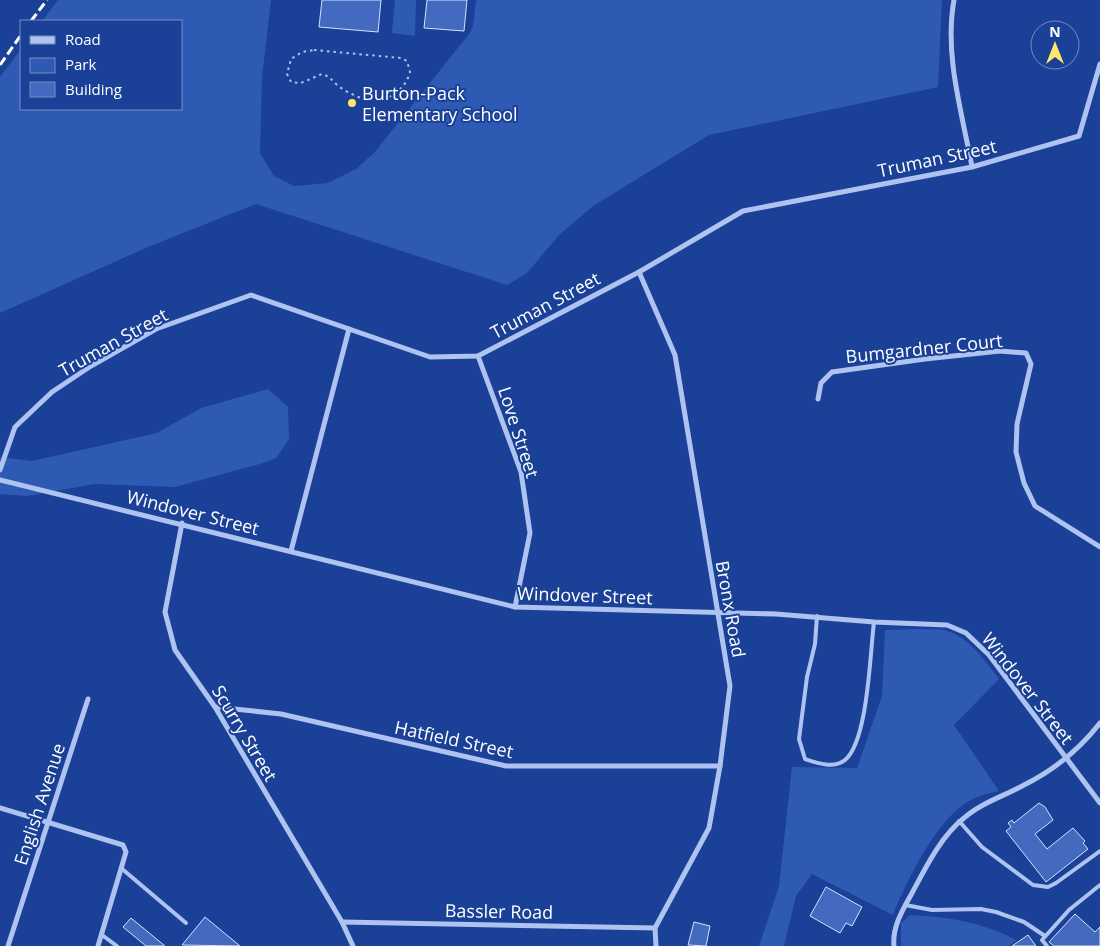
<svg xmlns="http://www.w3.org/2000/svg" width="1100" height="946" font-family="'Open Sans',sans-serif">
  <rect width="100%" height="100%" fill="#1a4197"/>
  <!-- green -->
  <g fill="#2e5ab4">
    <polygon points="58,0 271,0 262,77 260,153 274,176 294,186 328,183 356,169 374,153 469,34 473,26 476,0 942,0 938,87 709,135 593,206 559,235 527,273 507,285 256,204 148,247 0,313 0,77 21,49 21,109 181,109 181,21 42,21"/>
    <polygon points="395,0 416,0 415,36 392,33"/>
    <polygon points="268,389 288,407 289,439 276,458 260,464 175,487 95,484 27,496 0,494 0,457 32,461 157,433 201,408"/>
    <path d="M919 629C928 630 939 628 947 631 969 637 986 662 999 679L954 725 999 791C990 793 981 795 973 799 938 815 907 881 893 915L812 874 796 896 784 946H759L779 886 792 767 857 768 882 696 885 630Z"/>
    <path d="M910 915C950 917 981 922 1016 940L1009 946H901V923Z"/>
  </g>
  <!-- building -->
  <g fill="#436abe" stroke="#d5e1fb">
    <polygon points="322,0 381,0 378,32 319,27"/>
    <polygon points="427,0 467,0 464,31 424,28"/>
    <polygon points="1039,803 1045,807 1053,820 1035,834 1047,849 1073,828 1085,841 1083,843 1088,849 1046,882 1006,831 1011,827 1008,823 1012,820 1014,823"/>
    <polygon points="826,887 862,907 852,926 846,923 840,933 810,916"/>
    <polygon points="1075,914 1095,932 1100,927 1100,946 1054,946 1049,942"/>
    <polygon points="205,917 240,946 182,945"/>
    <polygon points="131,918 165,946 146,946 123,927"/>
    <polygon points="694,922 710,926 706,946 688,945"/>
    <polygon points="1028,935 1036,946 1012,946"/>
  </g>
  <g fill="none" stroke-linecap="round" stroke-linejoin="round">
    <!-- path -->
    <path stroke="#aec3f0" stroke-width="2" stroke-dasharray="2.5 4" stroke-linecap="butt" d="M314 50 401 58 407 61 410 72C407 83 401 90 391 96 373 106 352 96 337 85 332 80 329 76 322 74L301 83 291 82 287 74 291 59 302 52Z"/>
    <!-- lane -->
    <g stroke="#aec3f0" stroke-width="4">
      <path d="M817 616 815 644 807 677 799 739 805 759C817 763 834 769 845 760 868 741 870 653 874 622"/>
      <polyline points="959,821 982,847 1033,885 1048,887 1056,883 1100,851"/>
      <polyline points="121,868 186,923"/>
      <polyline points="905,905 932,910 981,909 996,912 1024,922 1045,936"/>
      <polyline points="102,935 117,946"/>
      <polyline points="1047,946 1042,940 1069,910 1100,885"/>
    </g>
    <!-- street -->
    <g stroke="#aec3f0" stroke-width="5">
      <path d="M954 0C944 55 962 112 972 167"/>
      <polyline points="639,272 675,355 730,686 720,766 709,828 655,928 656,946"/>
      <polyline points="478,356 521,472 530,533 515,607"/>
      <polyline points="818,399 821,383 832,372 925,359 1000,351 1026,353 1031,364 1017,424 1016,452 1024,483 1035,506 1100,547"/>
      <polyline points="0,470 15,427 52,392 91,366 156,329 251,295 430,357 478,356 639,272 743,211 972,167 1079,136 1100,64"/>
      <polyline points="0,480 515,607 776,614 874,622 947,625 966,633 989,655 1100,803"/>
      <polyline points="182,523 165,612 175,650 215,707 342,922 353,946"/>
      <polyline points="291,551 349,329"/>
      <polyline points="215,707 281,714 506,766 720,766"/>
      <polyline points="0,808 123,845 126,852 98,946"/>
      <polyline points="342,922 655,928"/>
      <polyline points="8,946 88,699"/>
      <path d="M894 946C892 927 903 909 912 893 926 867 941 836 964 818 981 803 1004 796 1024 785 1054 770 1079 750 1100 723"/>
    </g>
    <!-- rail -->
    <g stroke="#fff" stroke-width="3" stroke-dasharray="9 4" stroke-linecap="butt">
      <polyline points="31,21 47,0"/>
      <polyline points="0,65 21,35"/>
    </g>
  </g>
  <!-- markers -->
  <circle fill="#ffe76d" stroke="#1a4197" stroke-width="2" cx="352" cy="103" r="5"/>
  <g text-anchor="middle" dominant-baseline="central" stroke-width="4" stroke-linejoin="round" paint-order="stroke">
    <!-- poi labels -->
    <g font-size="18" fill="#fff" stroke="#1a4197" text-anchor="start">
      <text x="362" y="93">Burton-Pack<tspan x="362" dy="21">Elementary School</tspan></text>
    </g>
    <!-- street labels -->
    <g font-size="18" fill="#fff" stroke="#1a4197">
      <text transform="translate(937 158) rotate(-12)">Truman Street</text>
      <text transform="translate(545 305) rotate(-28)">Truman Street</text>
      <text transform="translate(113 342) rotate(-29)">Truman Street</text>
      <text transform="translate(924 348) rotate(-6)">Bumgardner Court</text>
      <text transform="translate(519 432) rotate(72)">Love Street</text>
      <text transform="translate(193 512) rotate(14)">Windover Street</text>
      <text transform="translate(585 595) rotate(2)">Windover Street</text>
      <text transform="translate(731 609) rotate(80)">Bronx Road</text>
      <text transform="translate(1028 688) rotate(52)">Windover Street</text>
      <text transform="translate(245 733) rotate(59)">Scurry Street</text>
      <text transform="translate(454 739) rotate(12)">Hatfield Street</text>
      <text transform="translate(39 804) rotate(-72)">English Avenue</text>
      <text transform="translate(499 911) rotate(1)">Bassler Road</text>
    </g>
  </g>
  <!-- legend -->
  <rect x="20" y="20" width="162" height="90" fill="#1a4197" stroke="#768dc1"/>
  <rect x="30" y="36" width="25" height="8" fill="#aec3f0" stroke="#768dc1"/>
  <text x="65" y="45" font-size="15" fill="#ffffff">Road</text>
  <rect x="30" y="58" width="25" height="15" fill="#2e5ab4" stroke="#768dc1"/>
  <text x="65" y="70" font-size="15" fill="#ffffff">Park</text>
  <rect x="30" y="82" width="25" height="15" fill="#436abe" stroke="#768dc1"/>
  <text x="65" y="95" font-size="15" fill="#ffffff">Building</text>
  <!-- north arrow -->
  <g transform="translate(1055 45)"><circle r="24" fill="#1a4197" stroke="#768dc1"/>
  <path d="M0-4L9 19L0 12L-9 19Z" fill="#ffe76d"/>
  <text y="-8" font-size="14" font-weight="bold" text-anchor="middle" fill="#ffffff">N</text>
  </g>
</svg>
